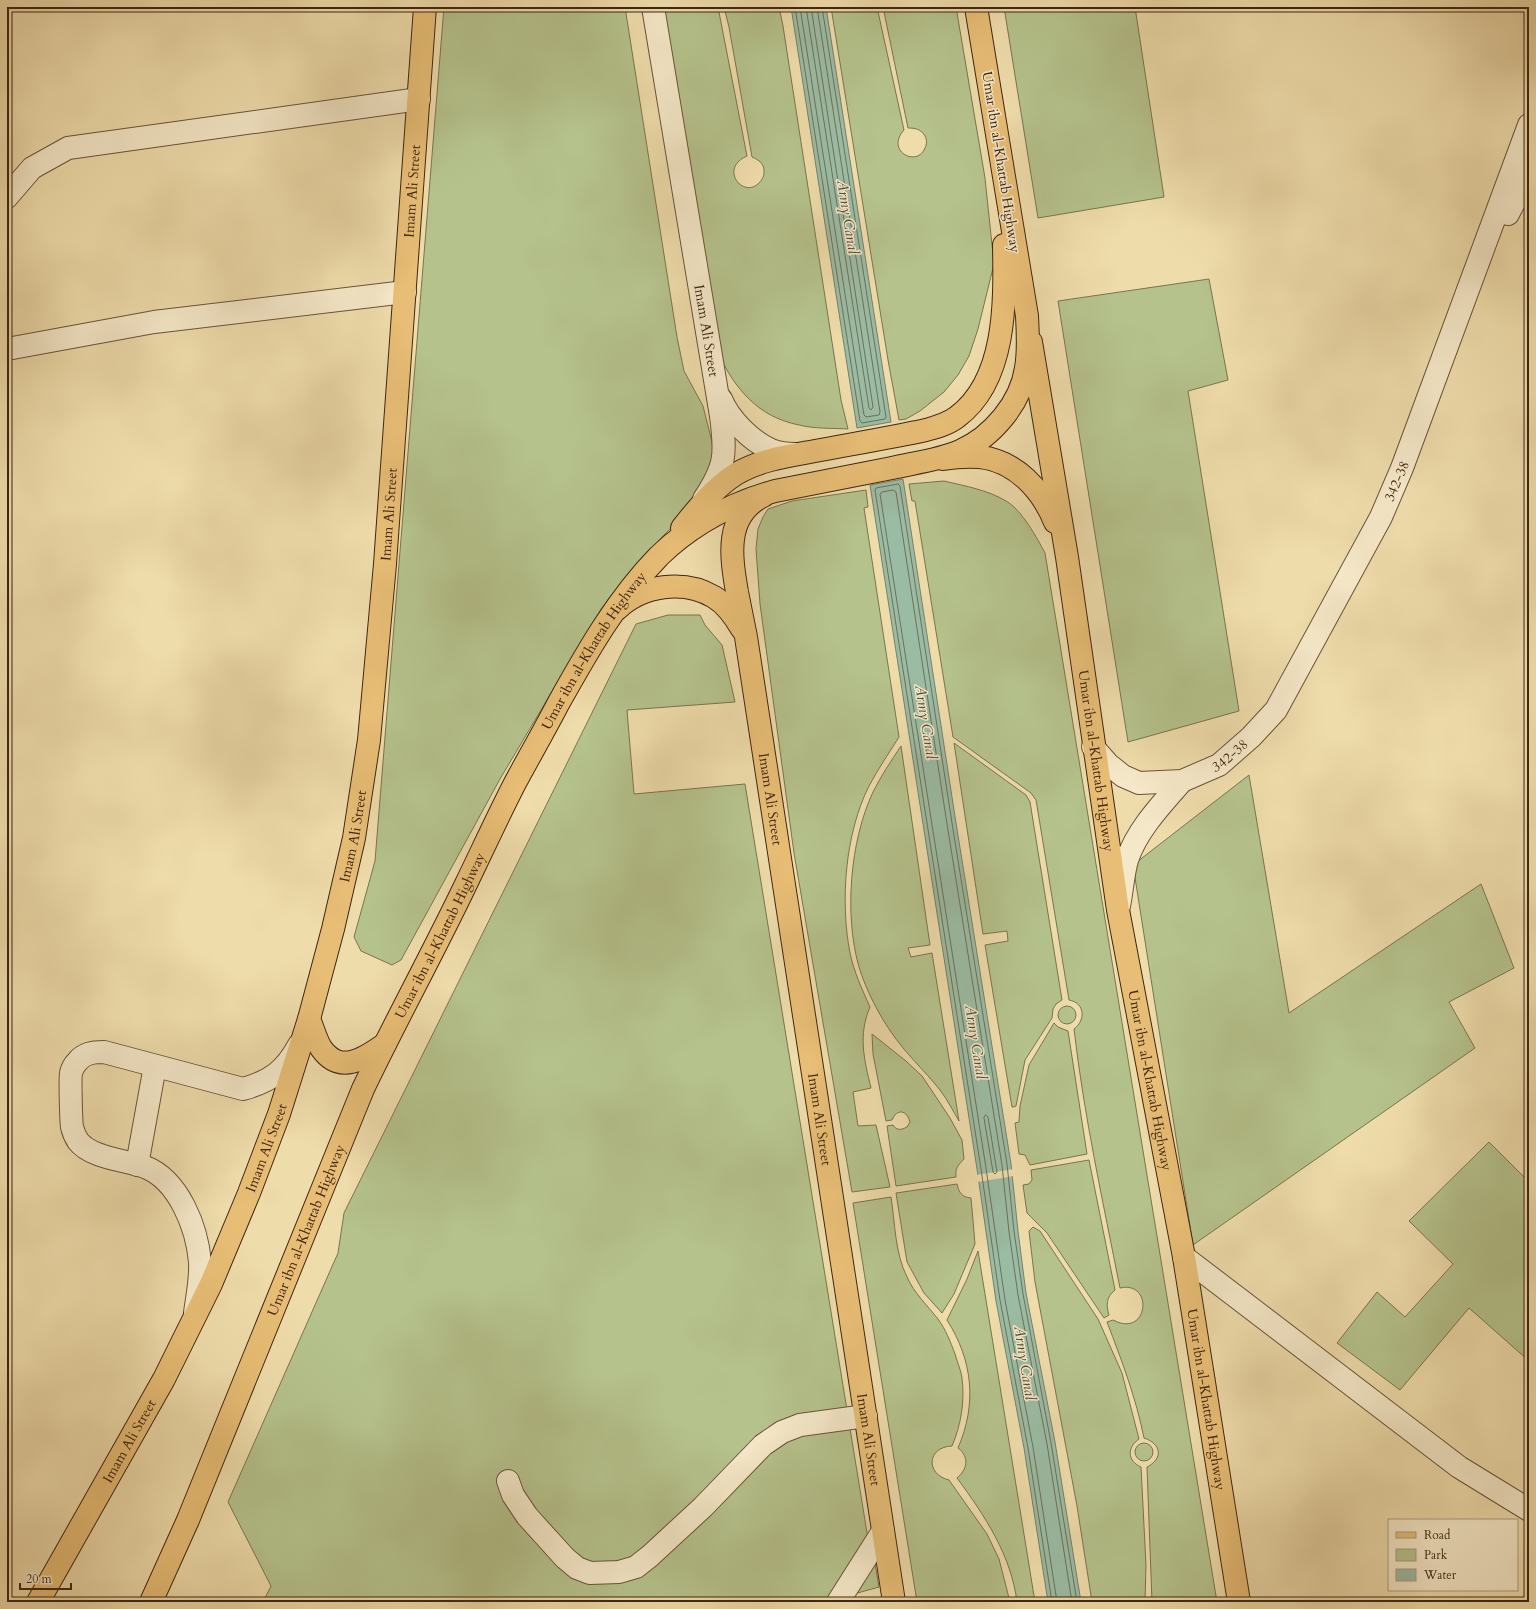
<svg xmlns="http://www.w3.org/2000/svg" width="1536" height="1609" font-family="Cardo,serif">
  <rect width="100%" height="100%" fill="#efdcab"/>
  <filter id="stains"><feTurbulence type="fractalNoise" baseFrequency=".005" numOctaves="4"/><feColorMatrix values="0 0 0 0 .2 0 0 0 0 .09 0 0 0 0 .02 0 0 0 .5 -.17"/></filter>
  <radialGradient id="worn" r=".72"><stop offset=".6" stop-color="#630" stop-opacity="0"/><stop offset="1" stop-color="#630" stop-opacity=".3"/></radialGradient>
  <!-- green -->
  <g fill="#b5c28c" stroke="#7a744f">
    <polygon points="444,7 625,7 677,337 684,371 703,406 712,442 715,471 691,507 638,562 601,609 500,779 401,960 392,965 361,951 354,937 375,861"/>
    <path d="M662 7H718L747 156C719 168 742 198 758 184 761 181 764 177 764 173 765 164 759 160 752 157L729 27 724 7H779L783 26 841 400 848 429C832 428 815 429 799 425 758 417 735 389 718 353Z"/>
    <path d="M831 7H877L904 130C885 151 917 168 925 148 927 144 927 140 925 136 921 129 915 128 908 128L883 7H956L985 178 994 264 978 329 969 356 958 375 944 392 920 411 906 419 899 420 888 360Z"/>
    <polygon points="1004,7 1135,7 1164,197 1038,218"/>
    <polygon points="1209,279 1228,380 1188,391 1239,711 1128,742 1058,301"/>
    <path d="M944 481C965 486 988 490 1006 501 1022 510 1037 538 1045 553L1217 1602H1152L1147 1467C1163 1459 1162 1444 1144 1438 1136 1398 1122 1361 1107 1322L1113 1320C1149 1339 1154 1280 1120 1288 1103 1202 1084 1116 1074 1029 1086 1020 1085 1003 1069 1000L1036 800 1031 793 953 737 915 501H912L909 484Z"/>
    <path d="M866 490 868 507 864 508 899 737C889 753 878 769 869 786 845 834 840 901 850 953 854 972 862 989 870 1007 858 1035 864 1059 871 1088L853 1092 858 1126 876 1125 890 1187 852 1192 794 853 760 604 756 549 758 529 763 517 768 509 792 501Z"/>
    <polygon points="668,615 700,615 705,625 722,645 735,702 627,710 634,794 745,784 869,1545 832,1602 263,1602 271,1586 228,1502 338,1253 344,1213 636,624"/>
    <polygon points="954,743 1026,795 1030,802 1062,1000 1056,1004 1053,1009 1052,1018 1025,1060 1016,1106 1014,1107 1012,1107 985,945 1008,941 1007,931 983,934"/>
    <path d="M901 746 930 945 908 948 911 957 932 953 959 1121C953 1111 947 1099 940 1090 924 1070 905 1053 891 1032 878 1013 866 990 859 967 844 915 850 841 873 792 881 776 891 761 901 746Z"/>
    <polygon points="1249,775 1289,1013 1481,884 1514,968 1449,1002 1475,1048 1193,1245 1133,865"/>
    <circle cx="1067" cy="1015" r="9"/>
    <polygon points="1054,1023 1058,1027 1068,1031 1087,1154 1030,1165 1025,1155 1019,1154 1015,1123 1019,1122 1020,1106 1029,1065"/>
    <path d="M872 1034 906 1061 922 1076 950 1118 962 1140 964 1159C958 1165 955 1169 956 1177L896 1186 887 1126 893 1125C897 1131 901 1130 907 1127L910 1122C907 1110 897 1108 892 1120L886 1121 873 1054Z"/>
    <polygon points="1489,1142 1529,1182 1529,1361 1469,1308 1400,1390 1337,1343 1377,1292 1405,1317 1453,1264 1409,1221"/>
    <path d="M1089 1160 1115 1290C1106 1297 1106 1305 1109 1315L1104 1318 1047 1233 1027 1213 1023 1185 1029 1184 1032 1180 1031 1170Z"/>
    <path d="M957 1184C959 1193 962 1197 971 1198L975 1244 954 1294 942 1313 924 1293 907 1262 896 1193Z"/>
    <path d="M891 1197C895 1223 895 1253 907 1277 914 1293 927 1305 938 1319 946 1330 950 1341 955 1354 957 1362 961 1370 962 1378 965 1401 961 1425 952 1446 927 1447 925 1474 949 1480L987 1534 999 1559 1010 1602H917L853 1203Z"/>
    <path d="M1033 1227 1040 1231 1098 1319 1122 1373 1139 1439C1127 1447 1127 1461 1141 1467L1146 1565 1145 1602H1092L1077 1506 1035 1282 1029 1231Z"/>
    <path d="M978 1251 1035 1602H1017C1011 1555 985 1516 957 1478 967 1470 970 1457 958 1448 977 1404 973 1361 947 1320L967 1279Z"/>
    <circle cx="1144" cy="1452" r="9"/>
    <polygon points="873,1552 879,1587 854,1594 855,1602 843,1602"/>
  </g>
  <!-- water -->
  <g fill="#9bbca4" stroke="#76806a">
    <polygon points="791,7 826,7 891,422 857,428"/>
    <polygon points="903,479 956,823 1011,1164 1018,1231 1026,1293 1055,1442 1081,1602 1048,1602 1024,1448 996,1301 977,1169 870,485"/>
  </g>
  <!-- pier -->
  <polygon fill="#efdcab" points="1014,1169 1014,1176 977,1182 976,1175"/>
  <g fill="none" stroke-linecap="round" stroke-linejoin="round">
    <!-- shore -->
    <g stroke="#6d705b" stroke-width="1">
      <polyline points="795,7 860,421 862,423 885,419 886,417 822,7"/>
      <polyline points="800,7 864,415 866,417 879,415 880,412 817,7"/>
      <polyline points="806,7 869,408 871,410 873,407 811,7"/>
      <polygon points="986,1115 988,1117 996,1166 997,1172 995,1174 993,1172 984,1118"/>
      <polyline points="1052,1602 1028,1448 1000,1300 981,1169 875,490 876,488 898,484 900,486 952,823 1007,1164 1014,1231 1023,1294 1051,1443 1077,1602"/>
      <polyline points="1057,1602 1033,1447 1005,1300 986,1168 880,494 882,492 893,490 896,492 947,824 1002,1165 1009,1232 1018,1295 1047,1444 1072,1602"/>
    </g>
    <!-- minor casing -->
    <g stroke="#6b5338" stroke-width="24">
      <g id="minor">
        <path id="s1" d="M653 7 721 416C726 454 726 466 704 499"/>
        <polyline points="7,197 32,168 68,148 419,99"/>
        <polyline points="1508,214 1523,185 1529,170"/>
        <polyline points="7,349 154,322 405,292"/>
        <path d="M721 399C729 419 751 441 771 450 779 453 788 454 796 454"/>
        <path id="s2" d="M1093 747 1108 764 1123 776 1139 783 1182 781 1219 765 1251 737 1276 710 1381 517 1402 468 1529 125"/>
        <path d="M1119 906C1122 891 1123 874 1127 860 1137 830 1161 805 1182 781"/>
        <polyline points="137,1165 155,1066"/>
        <polyline points="1184,1257 1459,1467 1529,1510"/>
        <path d="M195 1313C197 1297 201 1279 200 1262 197 1228 179 1180 145 1167 125 1160 91 1158 78 1141 76 1138 73 1131 72 1127 71 1120 70 1078 71 1073 72 1069 74 1065 77 1062 84 1053 93 1052 104 1052L243 1089C271 1081 285 1071 299 1045"/>
        <polyline points="508,1481 513,1495 527,1516 565,1558 577,1568 590,1573 619,1572 636,1567 650,1556 703,1507 763,1445 782,1432 800,1425 866,1416"/>
        <polyline points="838,1602 883,1531"/>
      </g>
    </g>
    <!-- major casing -->
    <g stroke="#3f2512" stroke-width="24">
      <g id="major">
        <path id="s3" d="M1031 342 1067 557 1118 910 1184 1257 1239 1602"/>
        <path d="M943 459C955 457 967 456 980 457 1016 461 1042 490 1055 522"/>
        <path id="s4" d="M763 496C724 515 731 557 737 592 740 607 743 622 746 637L894 1602"/>
        <path d="M617 609C642 585 684 579 714 597 726 604 735 617 742 629"/>
      </g>
    </g>
    <!-- highway casing -->
    <g stroke="#3f2512" stroke-width="24">
      <g id="highway">
        <path d="M682 528C698 508 714 488 736 474 759 460 788 456 815 451 852 444 889 438 926 430 937 427 948 424 957 417 1007 380 1005 301 1004 245"/>
        <path d="M309 1019C313 1028 316 1040 321 1048 340 1075 364 1059 385 1044"/>
        <path id="s5" d="M38 1602 164 1379 211 1284 249 1193 279 1114 309 1019 333 929 354 838 369 740 385 564 425 7"/>
        <path id="s6" d="M151 1602 188 1520 363 1089C396 1020 433 953 466 884 482 851 498 816 515 783 529 757 544 731 558 704 587 652 617 599 659 556 692 524 732 503 775 491 814 483 853 476 892 468 914 463 939 460 960 451 992 437 1021 403 1026 368 1029 351 1028 333 1027 316L976 7"/>
      </g>
    </g>
    <!-- minor -->
    <use href="#minor" stroke="#f5e8c8" stroke-width="22"/>
    <!-- major -->
    <use href="#major" stroke="#e8be76" stroke-width="22"/>
    <!-- highway -->
    <use href="#highway" stroke="#e8be76" stroke-width="22"/>
  </g>
  <g text-anchor="middle" dominant-baseline="central" stroke-width="3" stroke-linejoin="round" paint-order="stroke">
    <!-- street labels -->
    <g font-size="14" fill="#3f2512" stroke="#f5e8c8">
      <text transform="translate(1001 162) rotate(81)">Umar ibn al-Khattab Highway</text>
      <text stroke="none"><textPath href="#s5" startOffset="1481">Imam Ali Street</textPath></text>
      <text stroke="none"><textPath href="#s1" startOffset="328">Imam Ali Street</textPath></text>
      <text stroke="none"><textPath href="#s2" startOffset="481">342-38</textPath></text>
      <text stroke="none"><textPath href="#s5" startOffset="1157">Imam Ali Street</textPath></text>
      <text stroke="none"><textPath href="#s6" startOffset="1051">Umar ibn al-Khattab Highway</textPath></text>
      <text stroke="none"><textPath href="#s2" startOffset="157">342-38</textPath></text>
      <text stroke="none"><textPath href="#s3" startOffset="424">Umar ibn al-Khattab Highway</textPath></text>
      <text stroke="none"><textPath href="#s4" startOffset="318">Imam Ali Street</textPath></text>
      <text stroke="none"><textPath href="#s5" startOffset="833">Imam Ali Street</textPath></text>
      <text stroke="none"><textPath href="#s6" startOffset="727">Umar ibn al-Khattab Highway</textPath></text>
      <text stroke="none"><textPath href="#s3" startOffset="748">Umar ibn al-Khattab Highway</textPath></text>
      <text stroke="none"><textPath href="#s4" startOffset="642">Imam Ali Street</textPath></text>
      <text stroke="none"><textPath href="#s5" startOffset="509">Imam Ali Street</textPath></text>
      <text stroke="none"><textPath href="#s6" startOffset="403">Umar ibn al-Khattab Highway</textPath></text>
      <text stroke="none"><textPath href="#s3" startOffset="1072">Umar ibn al-Khattab Highway</textPath></text>
      <text stroke="none"><textPath href="#s4" startOffset="966">Imam Ali Street</textPath></text>
      <text stroke="none"><textPath href="#s5" startOffset="185">Imam Ali Street</textPath></text>
    </g>
    <!-- water labels -->
    <g font-size="15" font-style="italic" fill="#564b36" stroke="#f5e8c8">
      <text transform="translate(848 217) rotate(81)">Army Canal</text>
      <text transform="translate(926 722) rotate(81)">Army Canal</text>
      <text transform="translate(976 1042) rotate(81)">Army Canal</text>
      <text transform="translate(1025 1363) rotate(81)">Army Canal</text>
    </g>
  </g>
  <!-- margin -->
  <rect width="1536" height="1609" fill="none" stroke="#efdcab" stroke-width="24"/>
  <rect x="8" y="8" width="1520" height="1593" fill="none" stroke="#3f2512" stroke-width="2"/>
  <rect x="12" y="12" width="1512" height="1585" fill="none" stroke="#3f2512"/>
  <!-- legend -->
  <rect x="1388" y="1519" width="130" height="72" fill="#f5e8c8" stroke="#ac9a7f"/>
  <rect x="1396" y="1532" width="20" height="6" fill="#e8be76" stroke="#ac9a7f"/>
  <text x="1424" y="1539" font-size="12" fill="#3f2512">Road</text>
  <rect x="1396" y="1549" width="20" height="12" fill="#b5c28c" stroke="#ac9a7f"/>
  <text x="1424" y="1559" font-size="12" fill="#3f2512">Park</text>
  <rect x="1396" y="1569" width="20" height="12" fill="#9bbca4" stroke="#ac9a7f"/>
  <text x="1424" y="1579" font-size="12" fill="#3f2512">Water</text>
  <!-- scale -->
  <path d="M20 1583v6h51v-6" fill="none" stroke="#3f2512" stroke-width="2"/>
  <text x="26" y="1583" font-size="12" fill="#3f2512" stroke="#f5e8c8" stroke-width="3" paint-order="stroke">20 m</text>
  <rect width="100%" height="100%" filter="url(#stains)"/>
  <rect width="100%" height="100%" fill="url(#worn)"/>
</svg>
